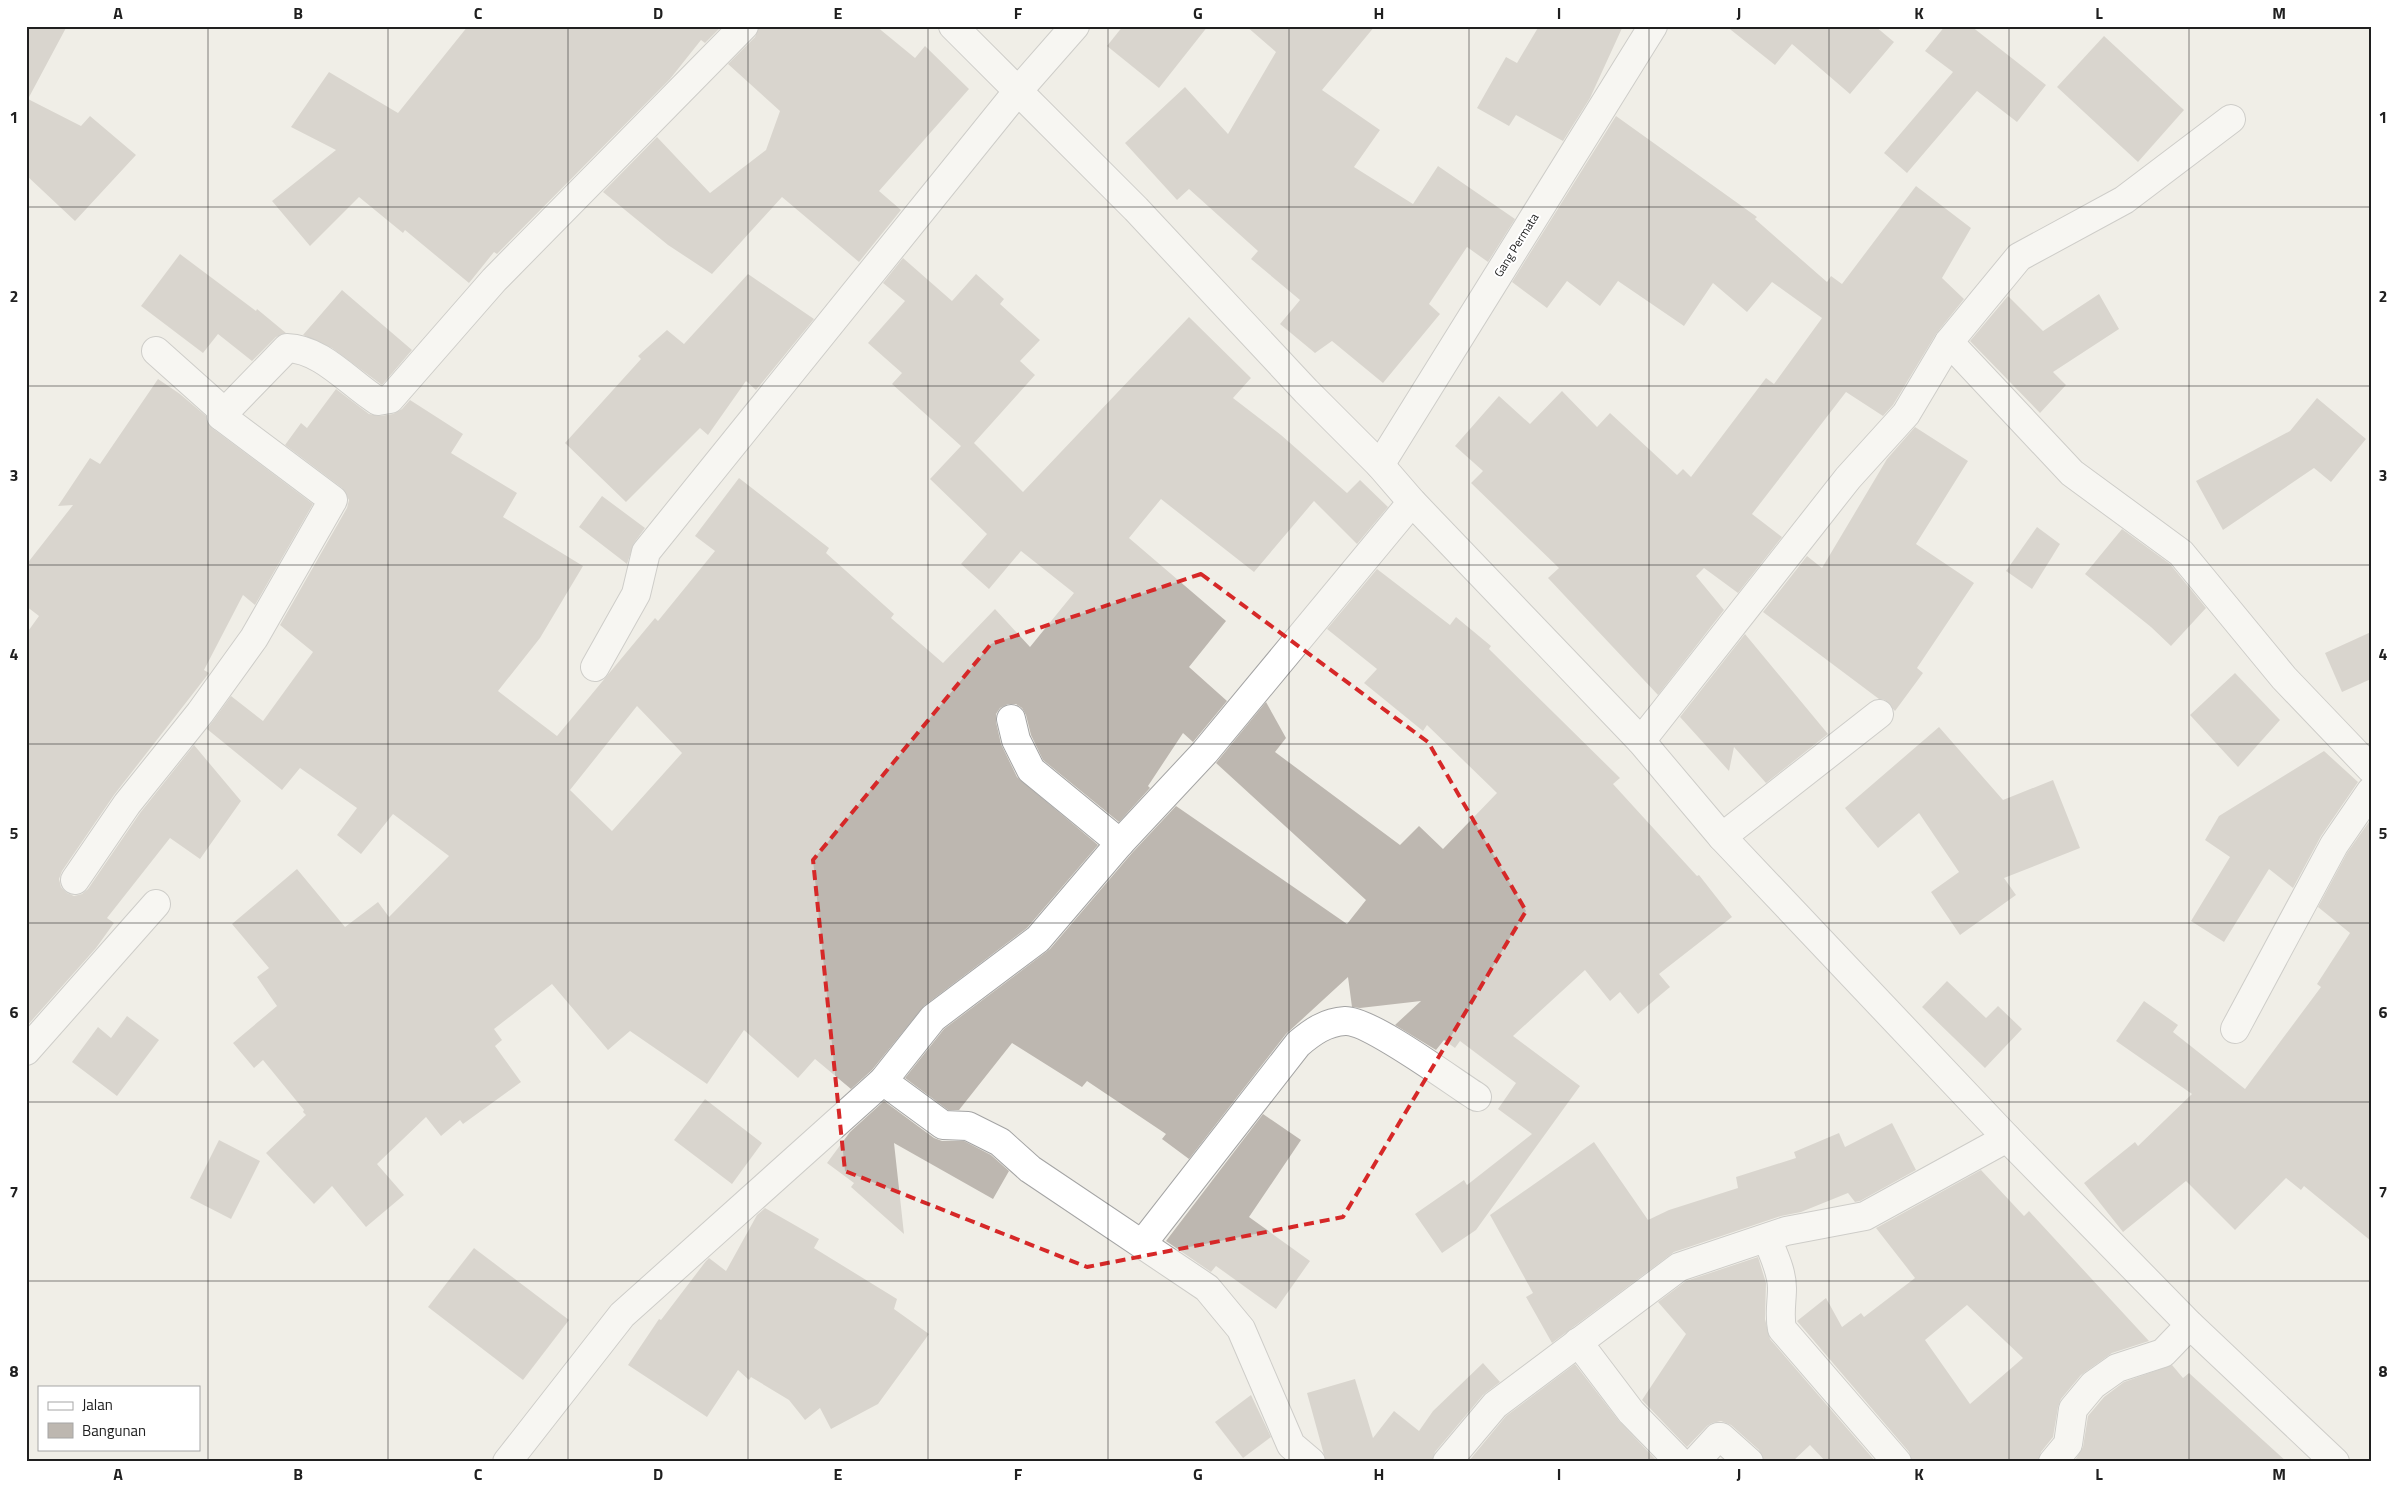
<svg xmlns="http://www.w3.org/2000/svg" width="2397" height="1488" font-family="'Titillium Web',sans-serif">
  <rect width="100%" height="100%" fill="#f0eee7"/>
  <!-- building -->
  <g fill="#bdb7b0" fill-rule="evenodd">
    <polygon points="26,26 67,26 28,99 81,126 90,116 136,155 75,221 26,175"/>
    <polygon points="468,26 722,26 705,43 701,40 670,79 497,254 494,252 469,283 405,230 403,233 359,197 310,246 272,201 336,150 291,127 329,72 398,113"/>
    <polygon points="759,26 876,26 915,58 925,46 969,89 879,191 901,210 859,262 782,197 712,274 668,245 603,192 657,137 710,193 766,150 780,111 728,64 755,37"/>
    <polygon points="1123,26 1208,26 1159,88 1107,46"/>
    <polygon points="1246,26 1375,26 1322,90 1380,130 1354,167 1413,204 1438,166 1515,219 1488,262 1467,247 1429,304 1440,314 1383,383 1332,341 1315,353 1280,324 1300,300 1251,259 1258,251 1189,189 1177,200 1125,143 1185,87 1228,134 1276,52"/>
    <polygon points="1539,26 1623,26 1590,98 1563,141 1516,115 1509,126 1477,108 1506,57 1517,63"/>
    <polygon points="1726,26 1875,26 1894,42 1850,94 1792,44 1775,65"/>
    <polygon points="1945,26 1971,26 2046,85 2017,122 1977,91 1907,173 1884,153 1953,72 1925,51"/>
    <polygon points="2104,36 2184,110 2138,162 2057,87"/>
    <polygon points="1616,116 1757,217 1755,219 1827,282 1831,276 1842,284 1916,186 1971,228 1942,278 1964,299 1936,334 1893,405 1883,416 1846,392 1752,514 1782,537 1738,593 1704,568 1696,576 1724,610 1658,695 1548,578 1559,568 1471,483 1483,471 1455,446 1499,396 1530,424 1562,391 1597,427 1610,413 1677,475 1683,469 1691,477 1766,378 1774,384 1822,318 1772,282 1747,312 1713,283 1684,326 1618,281 1600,306 1567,281 1547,308 1512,282"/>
    <polygon points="180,254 256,311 257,309 286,333 276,337 252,361 218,334 203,353 141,306"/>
    <path d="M903 258 952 301 976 274 1004 299 1000 304 1040 340 1020 361 1035 375 974 443 1023 492 1189 317 1251 378 1233 398 1281 435 1347 493 1360 480 1388 507 1357 544 1314 501 1254 572 1161 499 1129 538 1226 621 1189 667 1227 701 1193 742 1183 733 1148 786 1150 788 1119 822 1043 760 1031 735 1026 715 1022 708 1016 704H1008L1000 708 996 714V722L1001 744 1017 777 1098 845 1027 928 924 1006 872 1070 851 1089 815 1059 798 1078 744 1030 707 1084 630 1031 608 1050 552 984 494 1029 502 1040 495 1046 521 1082 463 1124 460 1120 441 1136 426 1117 377 1164 404 1195 366 1227 332 1186 314 1204 266 1153 306 1115 303 1112 304 1110 263 1060 254 1068 233 1043 277 1006 257 977 269 968 232 924 297 869 345 927 378 902 389 917 449 856 393 814 361 854 337 835 357 808 300 768 282 790 207 729 231 696 263 721 313 652 280 625 347 508 349 500 342 488 285 445 301 423 307 428 336 389 369 414 380 416 393 414 402 409 410 400 463 434 451 453 517 493 503 517 583 566 540 638 498 691 557 736 655 618 658 621 715 551 695 536 739 478 829 548 826 553 894 614 891 618 943 663 995 609 1030 647 1074 593 1021 551 989 589 961 564 987 534 930 479 961 446 892 384 902 373 868 343 905 301 883 283ZM637 706 682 753 612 831 570 790Z"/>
    <polygon points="748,274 814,319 756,390 746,381 708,435 700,428 626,502 565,443 641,359 638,356 667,330 684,344"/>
    <polygon points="342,290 412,350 382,385 332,348 303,335"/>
    <polygon points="2099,294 2119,329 2053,372 2066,385 2040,413 1970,341 2008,296 2043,331"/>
    <polygon points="158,379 180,394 206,416 212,428 313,504 255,605 243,595 204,670 209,673 114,795 62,871 59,879 61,887 67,893 74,896 82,894 88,889 140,813 194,745 241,801 200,859 170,838 107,918 114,923 96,948 26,1027 26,634 39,616 26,606 26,565 73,505 58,506 90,458 100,464"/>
    <polygon points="2317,398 2366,439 2331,482 2314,468 2223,530 2196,481 2290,431"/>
    <polygon points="1915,427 1968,461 1916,544 1974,583 1917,668 1923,673 1895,711 1885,700 1879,699 1763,612 1807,556 1822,568 1887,459"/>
    <polygon points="602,496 645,528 634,543 627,564 579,527"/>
    <polygon points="2037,527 2060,544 2032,589 2006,571"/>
    <polygon points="2122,529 2170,564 2206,608 2171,646 2151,627 2085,574"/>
    <polygon points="1377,569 1450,625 1456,617 1491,646 1489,649 1620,778 1613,784 1697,876 1699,875 1732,917 1659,974 1670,987 1638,1014 1620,992 1610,1001 1585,970 1513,1036 1580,1086 1476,1230 1442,1253 1415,1214 1464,1180 1467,1185 1532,1134 1498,1109 1516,1083 1460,1041 1455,1048 1444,1040 1436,1050 1395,1025 1421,1001 1360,1008 1352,1007 1348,977 1286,1034 1189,1159 1162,1139 1166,1134 1087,1081 1082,1087 1012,1043 959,1110 948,1110 905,1078 944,1029 1050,949 1132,853 1176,806 1347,924 1366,900 1216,763 1266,702 1286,738 1275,752 1400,845 1419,826 1443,849 1497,793 1427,725 1423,731 1364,683 1377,669 1327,629"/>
    <polygon points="2371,632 2371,679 2342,692 2325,653"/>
    <polygon points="1745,634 1828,734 1766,783 1734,747 1729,771 1680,717"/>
    <polygon points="2235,673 2280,720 2238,767 2190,715"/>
    <polygon points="1939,727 2003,800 2053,780 2080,848 2004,878 2016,895 1960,935 1931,892 1959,872 1919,813 1878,848 1845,808"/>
    <polygon points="2324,751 2358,782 2321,836 2293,888 2269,869 2224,942 2191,921 2230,857 2205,840 2219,816"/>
    <polygon points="2371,819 2371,1241 2304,1186 2301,1190 2286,1178 2235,1230 2186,1181 2123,1232 2084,1183 2135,1142 2138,1146 2192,1094 2116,1041 2144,1001 2178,1025 2173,1032 2245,1089 2321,987 2317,984 2350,933 2318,907 2347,853"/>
    <polygon points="1947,981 1986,1018 1998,1006 2022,1029 1985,1068 1922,1007"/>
    <polygon points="127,1016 159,1040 117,1096 72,1062 98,1027 111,1038"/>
    <polygon points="705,1099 762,1143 732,1184 674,1140"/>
    <polygon points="884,1101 934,1138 942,1141 964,1141 991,1155 1009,1171 993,1199 894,1143 904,1234 851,1187 854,1183 827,1163 850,1132"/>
    <polygon points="1263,1114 1301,1140 1249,1217 1310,1261 1276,1309 1216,1266 1211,1272 1166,1241"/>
    <polygon points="1892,1123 1916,1170 1860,1201 1855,1202 1848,1193 1801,1212 1781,1216 1674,1252 1552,1343 1526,1297 1533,1293 1490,1215 1594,1142 1648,1220 1669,1210 1738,1188 1736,1177 1796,1158 1794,1152 1839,1133 1845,1147"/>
    <polygon points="219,1140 260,1161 231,1219 190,1198"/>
    <path d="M1981 1170 2024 1216 2029 1211 2149 1341 2112 1353 2081 1375 2061 1399 2058 1407 2053 1437 2041 1452 2038 1462H1912L1909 1452 1797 1321 1826 1298 1842 1327 1861 1313 1864 1317 1915 1278 1876 1228ZM1967 1305 2023 1358 1970 1404 1925 1340Z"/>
    <polygon points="765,1208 819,1239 814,1248 897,1299 894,1309 929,1334 878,1404 831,1429 820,1408 805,1420 789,1400 751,1377 749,1380 738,1370 707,1417 628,1365 659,1319 661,1320 706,1261 709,1258 726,1271 757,1215"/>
    <polygon points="474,1248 569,1320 523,1380 428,1307"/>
    <polygon points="1758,1257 1766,1283 1765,1319 1770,1339 1876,1462 1826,1462 1810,1445 1792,1462 1764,1462 1759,1450 1731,1425 1721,1421 1712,1423 1707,1426 1687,1447 1642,1400 1686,1334 1658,1302 1686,1281"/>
    <polygon points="1483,1363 1500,1382 1483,1395 1435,1452 1432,1462 1326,1462 1307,1393 1355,1379 1373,1438 1394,1411 1419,1431 1433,1411"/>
    <polygon points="1575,1364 1619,1421 1658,1462 1468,1462 1506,1416"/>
    <polygon points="2172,1365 2183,1378 2189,1373 2287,1462 2074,1462 2083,1447 2088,1416 2104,1397 2124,1382"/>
    <polygon points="1251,1395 1271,1437 1243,1458 1215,1422"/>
  </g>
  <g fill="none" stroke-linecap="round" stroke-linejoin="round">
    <!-- minor casing -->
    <g stroke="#a4a4a4" stroke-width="30">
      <g id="minor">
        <polyline points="1949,342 2072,473 2181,553 2284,678 2371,769"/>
        <path d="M156 351 222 410 221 416 287 348C322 349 349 383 378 401L390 399 494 280 744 26"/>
        <polyline points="1380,465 1653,26"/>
        <polyline points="595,667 636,594 646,552 1017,92 1075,26"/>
        <polyline points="1011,719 1016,740 1031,770 1120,843"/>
        <polyline points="1641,741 1848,478 1906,414 1949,342 2019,257 2124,200 2231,119"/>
        <polyline points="1722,837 1879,714"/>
        <polyline points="75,880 127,804 200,713 254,638 333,500 221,416"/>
        <polyline points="2235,1029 2334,845 2371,791"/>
        <polyline points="26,1051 156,904"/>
        <polyline points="883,1081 943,1125 968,1126 1000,1142 1030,1169 1207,1288 1241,1329 1291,1445 1311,1462"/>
        <path d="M1767 1238C1773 1254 1782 1271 1782 1288 1782 1302 1779 1314 1782 1329L1897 1462"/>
        <path d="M1142 1244 1298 1044C1312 1032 1326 1022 1345 1021 1370 1020 1453 1082 1477 1097"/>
        <polyline points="1578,1342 1631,1412 1680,1462"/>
        <polyline points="507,1462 622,1315 883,1081 933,1018 1038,939 1120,843 1205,752 1412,502"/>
        <polyline points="1447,1462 1495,1405 1679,1267 1786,1231 1865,1216 2007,1138"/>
        <polyline points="1695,1462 1718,1437 1721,1437 1749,1462"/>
        <polyline points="2053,1462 2068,1444 2073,1409 2093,1385 2117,1368 2163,1353 2190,1325"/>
      </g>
    </g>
    <!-- tertiary casing -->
    <g stroke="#a4a4a4" stroke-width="30">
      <polyline id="tertiary" points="953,26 1136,209 1306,391 1380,465 1412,502 1641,741 1722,837 2007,1138 2190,1325 2335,1462"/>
    </g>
    <!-- minor -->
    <use href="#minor" stroke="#fff" stroke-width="28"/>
    <!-- tertiary -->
    <use href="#tertiary" stroke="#fff" stroke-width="28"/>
  </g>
  <!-- marked area -->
  <path d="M0 0H2397V1488H0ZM1201 574 1428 742 1526 911 1343 1217 1087 1267 845 1171 813 860 991 644Z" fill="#f0eee7" fill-opacity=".55" fill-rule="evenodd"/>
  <path fill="none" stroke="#d62828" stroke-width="4" stroke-dasharray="10 6" stroke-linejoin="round" d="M1201 574 1428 742 1526 911 1343 1217 1087 1267 845 1171 813 860 991 644Z"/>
  <!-- grid -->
  <path fill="none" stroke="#202020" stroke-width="1" stroke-opacity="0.55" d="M208 26V1462M388 26V1462M568 26V1462M748 26V1462M928 26V1462M1108 26V1462M1289 26V1462M1469 26V1462M1649 26V1462M1829 26V1462M2009 26V1462M2189 26V1462M26 207H2371M26 386H2371M26 565H2371M26 744H2371M26 923H2371M26 1102H2371M26 1281H2371"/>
  <g text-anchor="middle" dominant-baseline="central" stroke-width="4" stroke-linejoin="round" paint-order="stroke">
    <!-- street labels -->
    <g font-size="12" fill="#202020" stroke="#fff">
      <text transform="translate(1516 245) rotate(-58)">Gang Permata</text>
    </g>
  </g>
  <!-- border -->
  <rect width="2397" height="1488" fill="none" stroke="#ffffff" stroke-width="55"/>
  <!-- legend -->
  <rect x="38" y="1386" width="162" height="65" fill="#ffffff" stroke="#a6a6a6"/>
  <rect x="48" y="1402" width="25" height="8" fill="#ffffff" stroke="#a6a6a6"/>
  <text x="82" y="1410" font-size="15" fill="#202020">Jalan</text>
  <rect x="48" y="1423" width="25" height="15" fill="#bdb7b0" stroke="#a6a6a6"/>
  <text x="82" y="1436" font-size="15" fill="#202020">Bangunan</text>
  <rect x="28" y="28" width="2342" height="1432" fill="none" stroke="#202020" stroke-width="2"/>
  <g font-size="16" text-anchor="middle" font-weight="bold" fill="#202020">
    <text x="118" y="19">A</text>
    <text x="298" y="19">B</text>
    <text x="478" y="19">C</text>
    <text x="658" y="19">D</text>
    <text x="838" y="19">E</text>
    <text x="1018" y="19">F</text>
    <text x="1198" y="19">G</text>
    <text x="1379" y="19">H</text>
    <text x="1559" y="19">I</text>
    <text x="1739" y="19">J</text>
    <text x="1919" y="19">K</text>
    <text x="2099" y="19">L</text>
    <text x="2279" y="19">M</text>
    <text x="14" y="123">1</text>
    <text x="2383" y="123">1</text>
    <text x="14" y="302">2</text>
    <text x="2383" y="302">2</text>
    <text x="14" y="481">3</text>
    <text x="2383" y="481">3</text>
    <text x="14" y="660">4</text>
    <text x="2383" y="660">4</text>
    <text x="14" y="839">5</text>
    <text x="2383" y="839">5</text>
    <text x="14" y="1018">6</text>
    <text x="2383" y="1018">6</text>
    <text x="14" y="1198">7</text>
    <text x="2383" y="1198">7</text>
    <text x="14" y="1377">8</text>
    <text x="2383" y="1377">8</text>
    <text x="118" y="1480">A</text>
    <text x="298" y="1480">B</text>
    <text x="478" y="1480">C</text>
    <text x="658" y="1480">D</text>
    <text x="838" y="1480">E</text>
    <text x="1018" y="1480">F</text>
    <text x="1198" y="1480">G</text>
    <text x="1379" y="1480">H</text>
    <text x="1559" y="1480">I</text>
    <text x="1739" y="1480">J</text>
    <text x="1919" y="1480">K</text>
    <text x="2099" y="1480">L</text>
    <text x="2279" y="1480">M</text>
  </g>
</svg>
